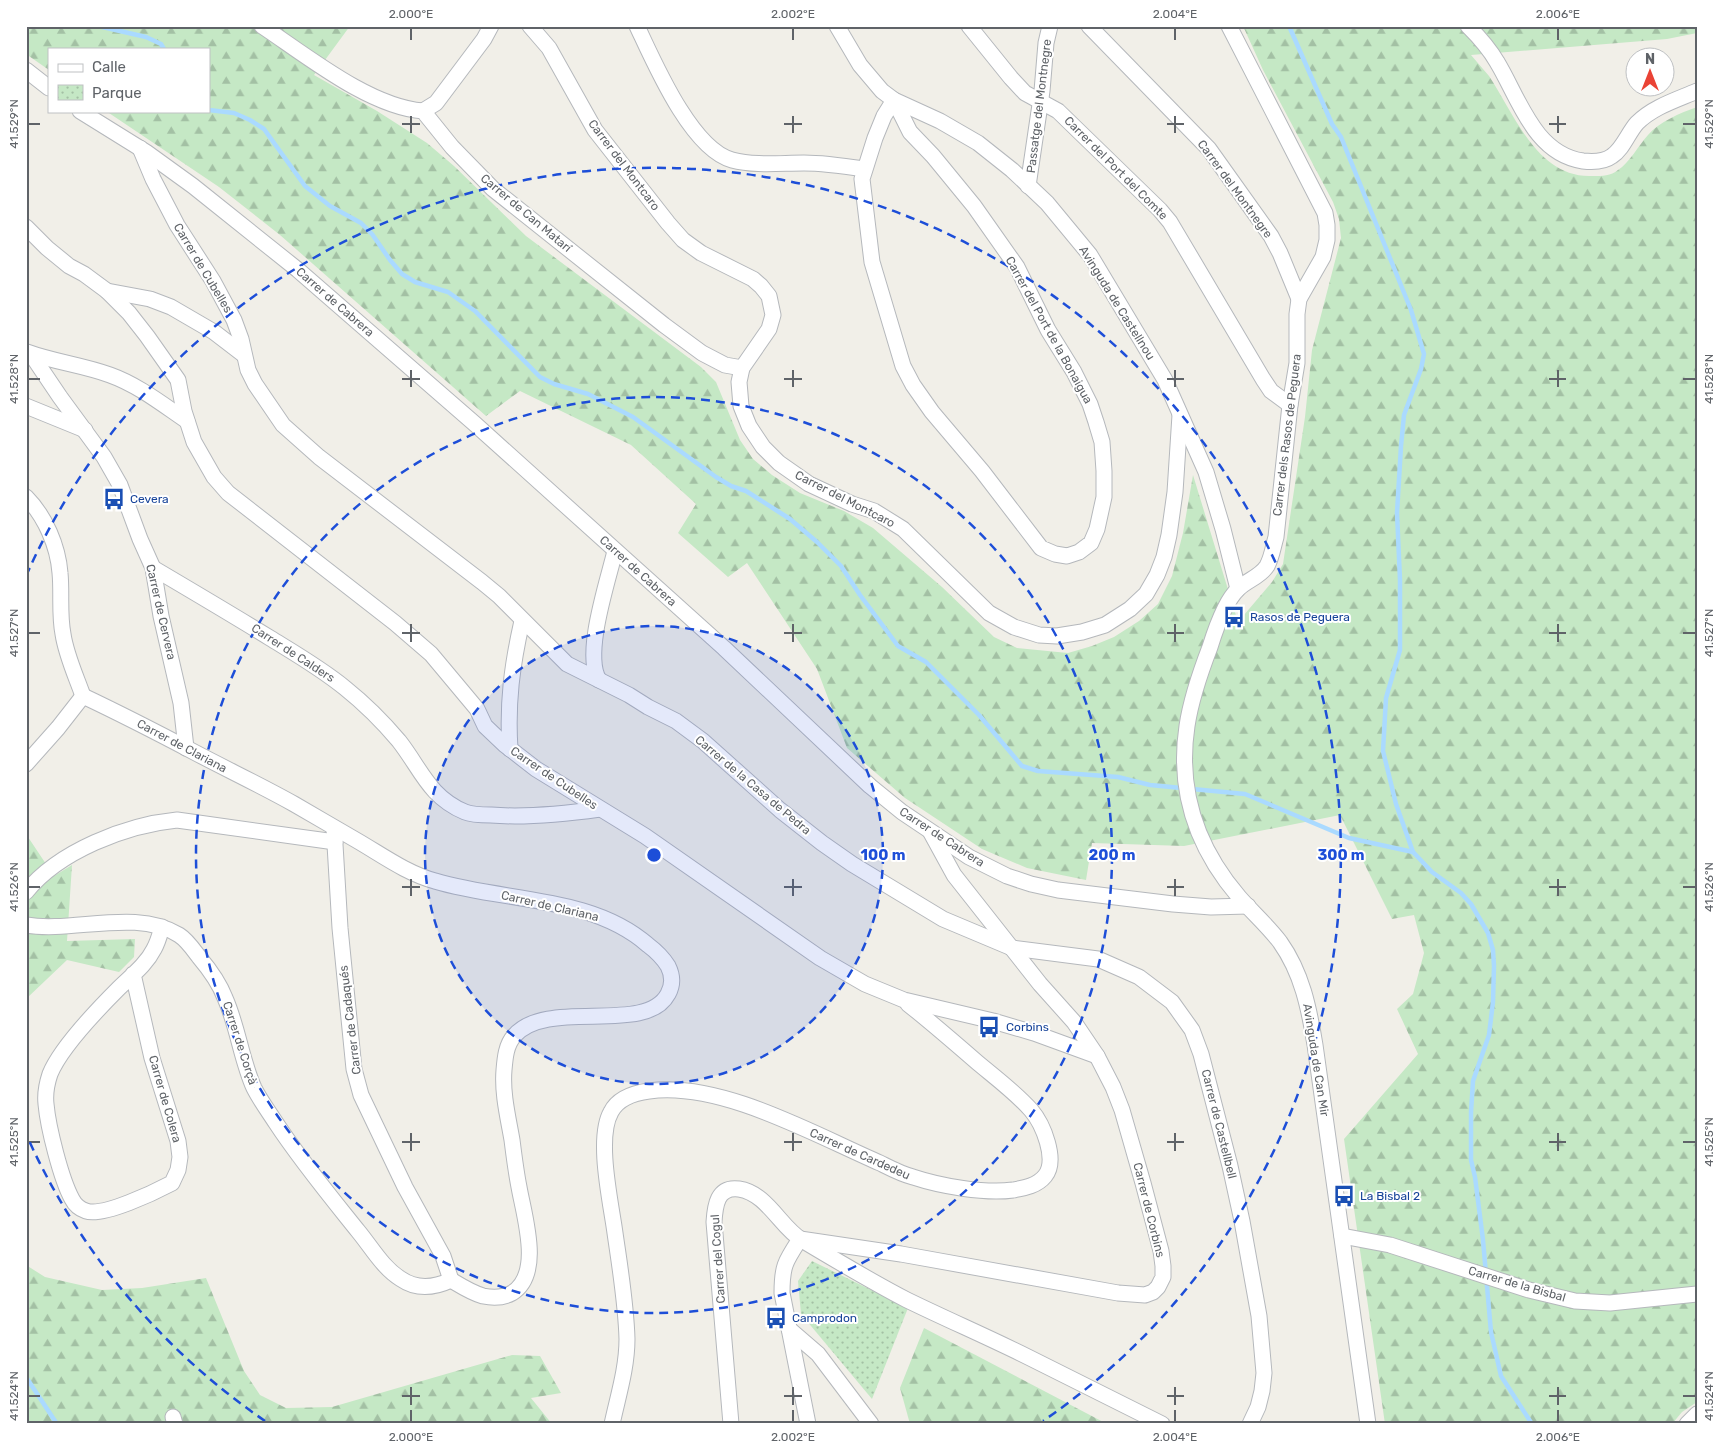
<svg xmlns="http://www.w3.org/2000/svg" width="1723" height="1450" font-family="Rubik,sans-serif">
  <defs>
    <pattern id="forest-firs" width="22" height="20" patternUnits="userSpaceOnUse" patternTransform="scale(1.25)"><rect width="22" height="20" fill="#c5e8c5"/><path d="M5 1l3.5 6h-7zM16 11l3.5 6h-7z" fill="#a3c0a4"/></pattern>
    <pattern id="park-dots" width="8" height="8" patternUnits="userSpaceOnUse" patternTransform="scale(1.25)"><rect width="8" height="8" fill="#c5e8c5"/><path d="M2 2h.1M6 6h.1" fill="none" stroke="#a3c0a4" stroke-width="1.8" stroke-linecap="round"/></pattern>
  </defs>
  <rect width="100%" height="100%" fill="#f1efe8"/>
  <!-- forest -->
  <g fill="url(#forest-firs)">
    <path d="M26 26H350L314 75 377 111 427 143 454 166 526 236 701 367 716 382 740 440 753 459 772 475 800 493 844 511 873 528 942 587 994 637 1017 648 1068 653 1092 646 1114 637 1139 621 1158 604 1172 576 1183 533 1193 475 1238 622 1272 582 1283 564 1305 417 1312 350 1341 238 1339 219 1333 202 1263 70 1243 26H1697V33L1667 39 1471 55C1477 62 1483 69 1489 76 1514 113 1537 179 1593 176 1602 176 1611 176 1618 170 1629 163 1639 145 1648 135 1659 122 1680 113 1697 107V1402L1682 1412 1672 1424H1385L1344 1139 1418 1054 1397 1009 1413 994 1424 953 1414 915 1392 919 1340 815 1184 846 1092 843 1086 880 1027 868 982 849 905 798 847 748 817 669 747 563 728 577 678 533 696 504 631 445 520 391 486 416 280 235 219 187 106 111H209V49H49V70L26 54Z"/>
    <polygon points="26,834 54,876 72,865 67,941 135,939 134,957 119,972 67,960 26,999"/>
    <polygon points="26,1265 45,1277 102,1290 142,1288 206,1278 244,1371 260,1395 286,1408 332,1407 512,1355 540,1356 561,1393 531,1398 552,1424 26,1424"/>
    <polygon points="924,1328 1107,1424 910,1424 900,1388"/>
  </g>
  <!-- park -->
  <polygon fill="url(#park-dots)" points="812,1261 908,1308 872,1399 801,1314 798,1281"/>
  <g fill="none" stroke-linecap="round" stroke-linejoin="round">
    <!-- stream -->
    <g stroke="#aadaff" stroke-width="4.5">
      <polyline points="98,26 146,37 161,44 164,49"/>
      <polyline points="1289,26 1332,124 1341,137 1411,310 1424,354 1421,369 1404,415 1401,446 1397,513 1400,580 1400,650 1386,698 1383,751 1396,804 1413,852 1432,872 1461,893 1471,904 1488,933 1493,950 1494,966 1493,1002 1489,1035 1473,1081 1471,1112 1471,1160 1475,1177 1483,1240 1491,1332 1501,1376 1532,1424"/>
      <polyline points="209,110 234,113 250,120 264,129 305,186 330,206 361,223 372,234 390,260 402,274 415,282 448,292 475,311 540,377 554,384 588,394 633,417 716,477 731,486 746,491 790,519 817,542 841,566 860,595 898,646 926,662 979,715 1022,766 1038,771 1118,777 1150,785 1245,794 1349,838 1413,852"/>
      <polyline points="26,1377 57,1424"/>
    </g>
    <!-- minor casing -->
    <g stroke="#b5b8bc" stroke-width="17">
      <g id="minor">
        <path d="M262 26C307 56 370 107 423 111L452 147 493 189 664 325 702 353 725 365 742 368"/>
        <polyline points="530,26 549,48 595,130 668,223 683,240 701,253 753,279 761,286 769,296 773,315 769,329 742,368 739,382 741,406 749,426 763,447 779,463 809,484 852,504 874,511 903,529 989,613 1014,627 1039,635 1057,636 1082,632 1105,625 1130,609 1146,594 1157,575 1164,557 1169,535 1175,492 1180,415"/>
        <path d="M637 26C654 62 691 149 732 160 755 166 780 163 804 163 824 163 844 166 864 169"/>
        <polyline points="837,26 860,65 882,91 894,100 940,121 978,143 1012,170 1047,203 1090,255 1165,380 1206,472 1223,529 1238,589"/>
        <polyline points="969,26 1011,78 1025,93 1058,111 1160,210 1170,222 1263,379 1271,391 1290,405"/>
        <polyline points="1089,26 1209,149 1271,236 1280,253 1299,299"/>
        <path d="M1229 26 1325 213 1327 225V240L1323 257 1299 299 1297 314V363L1290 405 1276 537C1273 547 1272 557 1267 566 1260 577 1247 580 1238 589 1233 594 1228 602 1225 608 1219 620 1214 634 1210 647 1200 673 1191 699 1187 726 1177 792 1197 848 1239 897 1252 912 1268 926 1280 942 1302 973 1309 1008 1315 1045L1368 1424"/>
        <path d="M1468 26C1479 37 1489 48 1497 62 1519 98 1534 154 1583 161 1592 162 1604 162 1612 156 1623 149 1628 133 1637 123 1653 107 1676 100 1697 91"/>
        <polyline points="26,70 49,88"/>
        <polygon points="894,100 910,132 933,156 974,206 1017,267 1048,330 1074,372 1090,404 1096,422 1102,442 1104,471 1104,497 1097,529 1091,543 1079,552 1067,556 1055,554 1041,548 982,471 932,412 913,385 903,366 872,262 862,179 875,138 884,116"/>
        <polyline points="80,111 146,152 193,186 298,270 475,424 724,648 870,786 902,812 969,857 1007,876 1031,884 1058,890 1173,904 1211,907 1248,906"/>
        <polyline points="423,111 436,103 484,39 491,26"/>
        <polyline points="140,148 153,179 177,225 213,281 234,320 241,339 248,370 255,384 283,425 319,457 482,582 499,596 567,664 629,695 648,707 676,721 703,741 780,810 822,843 852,864 943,919 1012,948 1098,959 1139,977 1172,1002 1192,1030 1201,1054 1230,1166 1242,1221 1259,1316 1264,1373 1262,1391 1258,1407 1250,1424"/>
        <polyline points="1028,186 1042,91 1046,43 1050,26"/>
        <polyline points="26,227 47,248 69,266 84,274 107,291 150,299 171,307 214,332 244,355"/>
        <polyline points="107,291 129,313 147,336 178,380 184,411 194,442 214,477 228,493 395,623 431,654 477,709 485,726 505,745 536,769 645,836 820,958 865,984 904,1000 993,1021 1034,1033 1097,1056"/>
        <path d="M27 352C54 362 83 365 110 375 138 385 162 404 187 421"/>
        <polyline points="31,354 60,397 104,457 120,485 140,539 153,568 161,616 181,703 186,748"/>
        <polyline points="26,406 85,430"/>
        <path d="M26 497C45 516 58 546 60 573 62 593 59 614 63 634 66 655 76 676 83 696"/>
        <path d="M153 568C192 591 231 614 270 638 296 654 322 669 345 688 365 704 383 722 399 741 421 769 429 797 465 812 472 815 483 815 491 815 527 818 564 814 600 809"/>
        <path d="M599 680C583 654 608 581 615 551"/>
        <path d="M83 696C121 714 158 733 194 752 228 770 262 786 294 804 315 816 335 828 356 840 382 855 406 873 435 881 504 902 591 895 648 945 656 951 663 958 668 966 673 976 673 985 668 994 646 1036 547 997 514 1036 506 1045 505 1058 504 1070 502 1093 508 1117 512 1140 514 1156 516 1172 519 1187 524 1216 543 1274 512 1293 503 1298 493 1298 483 1296 472 1293 461 1286 451 1280"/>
        <path d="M510 749C507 703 512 665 522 621"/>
        <polyline points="26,764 58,728 83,696"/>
        <polyline points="334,828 340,928 354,1069 361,1095 405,1187 443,1256 451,1280"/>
        <path d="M26 892C59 851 126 825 177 820L335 842"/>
        <path d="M26 925C74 933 136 908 179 935 187 940 193 949 199 957 210 970 219 982 225 998 238 1027 241 1059 254 1088 260 1100 269 1112 276 1123 301 1161 330 1196 358 1231 372 1248 383 1268 401 1279 417 1290 434 1288 451 1280"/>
        <path d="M133 974 152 1058 178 1141 180 1157 178 1170 172 1183C155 1192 103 1217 86 1211 80 1209 75 1205 72 1199 61 1179 48 1127 46 1104 45 1095 47 1083 50 1074 61 1047 98 1009 119 988 131 976 146 965 154 949 158 942 160 934 162 927"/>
        <polyline points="1342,1236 1390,1245 1529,1290 1575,1301 1610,1303 1697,1294"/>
        <polyline points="800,1239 901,1254 1118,1293 1145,1295 1153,1292 1158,1287 1163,1277 1163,1266 1161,1251 1143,1183 1122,1110 1113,1087 1097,1056 1074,1022 1040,984 954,875 931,833"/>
        <path d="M800 1239C785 1262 782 1266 782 1293L808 1424"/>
        <polyline points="789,1329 818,1354 871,1424"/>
        <polyline points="173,1417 175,1424"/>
        <path d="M612 1424C618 1396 627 1368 627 1339 626 1303 620 1268 615 1233 611 1203 596 1138 611 1112 618 1098 634 1093 649 1091 721 1081 815 1135 880 1163 890 1168 901 1174 913 1177 940 1186 985 1194 1013 1190 1024 1188 1037 1186 1045 1176 1058 1160 1043 1124 1031 1110 1016 1093 996 1078 978 1063 955 1043 932 1023 908 1004"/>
        <path d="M731 1424 714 1222C715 1206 717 1186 739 1189 767 1193 781 1228 802 1240 837 1261 872 1282 907 1300 948 1320 990 1338 1030 1358 1074 1380 1118 1402 1162 1424"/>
        <polyline points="1687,1424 1697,1414"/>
      </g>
    </g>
    <!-- minor -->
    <use href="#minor" stroke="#fff" stroke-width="15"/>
  </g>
  <!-- ticks -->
  <path fill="none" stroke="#5f6368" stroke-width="2" d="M411 28V40M793 28V40M1175 28V40M1558 28V40M411 116V133M793 116V133M1175 116V133M1558 116V133M28 124H40M402 124H420M784 124H802M1167 124H1184M1549 124H1566M1683 124H1696M411 370V387M793 370V387M1175 370V387M1558 370V387M28 379H40M402 379H420M784 379H802M1167 379H1184M1549 379H1566M1683 379H1696M411 624V642M793 624V642M1175 624V642M1558 624V642M28 633H40M402 633H420M784 633H802M1167 633H1184M1549 633H1566M1683 633H1696M411 879V896M793 879V896M1175 879V896M1558 879V896M28 887H40M402 887H420M784 887H802M1167 887H1184M1549 887H1566M1683 887H1696M411 1133V1151M793 1133V1151M1175 1133V1151M1558 1133V1151M28 1142H40M402 1142H420M784 1142H802M1167 1142H1184M1549 1142H1566M1683 1142H1696M411 1387V1405M793 1387V1405M1175 1387V1405M1558 1387V1405M28 1396H40M402 1396H420M784 1396H802M1167 1396H1184M1549 1396H1566M1683 1396H1696M411 1410V1422M793 1410V1422M1175 1410V1422M1558 1410V1422"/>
  <!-- distance rings -->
  <circle cx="654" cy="855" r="229" fill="#1d4ed8" fill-opacity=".12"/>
  <g fill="none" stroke="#1d4ed8" stroke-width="2.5" stroke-dasharray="9 6">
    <circle cx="654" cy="855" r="229"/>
    <circle cx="654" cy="855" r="458"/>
    <path d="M265 1421A687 687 0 0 1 26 1134M26 576A687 687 0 1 1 1043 1421"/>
  </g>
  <!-- icons -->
  <defs>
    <g id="bus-bare" transform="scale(1.725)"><path d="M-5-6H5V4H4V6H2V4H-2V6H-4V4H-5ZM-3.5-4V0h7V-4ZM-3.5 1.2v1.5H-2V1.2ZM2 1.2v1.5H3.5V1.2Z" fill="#1a4fb4" stroke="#fff" stroke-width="2.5" paint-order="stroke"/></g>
  </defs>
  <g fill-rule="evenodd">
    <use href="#bus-bare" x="114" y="499"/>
    <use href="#bus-bare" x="1234" y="617"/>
    <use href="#bus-bare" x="989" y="1027"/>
    <use href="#bus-bare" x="1344" y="1196"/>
    <use href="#bus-bare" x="776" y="1318"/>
  </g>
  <g text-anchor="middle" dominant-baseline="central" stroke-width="4" stroke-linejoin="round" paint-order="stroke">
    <!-- street labels -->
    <g font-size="12" fill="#5f6368" stroke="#fff">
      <text transform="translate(1039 106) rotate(-83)">Passatge del Montnegre</text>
      <text transform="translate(624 165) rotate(53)">Carrer del Montcaro</text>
      <text transform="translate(1116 168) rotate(45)">Carrer del Port del Comte</text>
      <text transform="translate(1235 189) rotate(54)">Carrer del Montnegre</text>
      <text transform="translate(526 213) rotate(40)">Carrer de Can Matarí</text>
      <text transform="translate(203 268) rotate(59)">Carrer de Cubelles</text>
      <text transform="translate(335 302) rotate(41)">Carrer de Cabrera</text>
      <text transform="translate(1117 303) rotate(58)">Avinguda de Castellnou</text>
      <text transform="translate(1049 330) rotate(61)">Carrer del Port de la Bonaigua</text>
      <text transform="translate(1287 435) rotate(-83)">Carrer dels Rasos de Peguera</text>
      <text transform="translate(845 499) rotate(27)">Carrer del Montcaro</text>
      <text transform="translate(638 571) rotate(42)">Carrer de Cabrera</text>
      <text transform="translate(161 612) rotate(77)">Carrer de Cervera</text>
      <text transform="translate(293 653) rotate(33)">Carrer de Calders</text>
      <text transform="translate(182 746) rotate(28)">Carrer de Clariana</text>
      <text transform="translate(554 778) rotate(34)">Carrer de Cubelles</text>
      <text transform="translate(753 785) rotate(40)">Carrer de la Casa de Pedra</text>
      <text transform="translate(942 837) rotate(33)">Carrer de Cabrera</text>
      <text transform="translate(550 906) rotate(13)">Carrer de Clariana</text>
      <text transform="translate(350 1020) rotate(-97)">Carrer de Cadaqués</text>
      <text transform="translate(240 1043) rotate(72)">Carrer de Corçà</text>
      <text transform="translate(1316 1060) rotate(81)">Avinguda de Can Mir</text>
      <text transform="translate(165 1099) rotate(74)">Carrer de Colera</text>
      <text transform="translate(1219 1124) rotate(76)">Carrer de Castellbell</text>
      <text transform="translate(860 1154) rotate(24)">Carrer de Cardedeu</text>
      <text transform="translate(1149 1210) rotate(76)">Carrer de Corbins</text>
      <text transform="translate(718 1259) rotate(-94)">Carrer del Cogul</text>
      <text transform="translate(1517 1284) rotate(16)">Carrer de la Bisbal</text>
    </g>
    <!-- transit labels -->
    <g font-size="12" fill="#164399" stroke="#fff" text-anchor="start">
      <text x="130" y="499">Cevera</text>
      <text x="1250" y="617">Rasos de Peguera</text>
      <text x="1006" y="1027">Corbins</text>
      <text x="1360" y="1196">La Bisbal 2</text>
      <text x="792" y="1318">Camprodon</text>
    </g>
  </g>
  <circle cx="654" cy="855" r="8" fill="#1d4ed8" stroke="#fff" stroke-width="2.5"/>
  <g font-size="15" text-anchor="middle" font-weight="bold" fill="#1d4ed8" stroke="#fff" stroke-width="4" stroke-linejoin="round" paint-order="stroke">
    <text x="883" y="860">100 m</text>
    <text x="1112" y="860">200 m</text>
    <text x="1341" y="860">300 m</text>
  </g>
  <!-- border -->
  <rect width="1723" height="1450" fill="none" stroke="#ffffff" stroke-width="55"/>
  <!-- legend -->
  <rect x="48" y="48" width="162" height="65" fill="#ffffff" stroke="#bfc1c3"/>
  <rect x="58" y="64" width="25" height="8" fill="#ffffff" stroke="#bfc1c3"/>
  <text x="92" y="72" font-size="15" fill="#5f6368">Calle</text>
  <rect x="58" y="85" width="25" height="15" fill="url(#park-dots)" stroke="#bfc1c3"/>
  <text x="92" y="98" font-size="15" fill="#5f6368">Parque</text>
  <!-- north arrow -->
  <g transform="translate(1650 72)"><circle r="24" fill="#ffffff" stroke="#bfc1c3"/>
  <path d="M0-4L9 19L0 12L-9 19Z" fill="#ea4335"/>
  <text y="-8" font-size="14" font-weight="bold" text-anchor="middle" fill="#5f6368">N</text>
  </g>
  <rect x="28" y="28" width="1668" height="1394" fill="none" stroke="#5f6368" stroke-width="2"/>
  <g font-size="12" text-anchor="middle" fill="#5f6368">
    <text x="411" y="18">2.000°E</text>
    <text x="793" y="18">2.002°E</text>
    <text x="1175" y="18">2.004°E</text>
    <text x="1558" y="18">2.006°E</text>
    <text transform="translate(14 124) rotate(-90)" y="4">41.529°N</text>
    <text transform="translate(1709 124) rotate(-90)" y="4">41.529°N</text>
    <text transform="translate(14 379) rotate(-90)" y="4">41.528°N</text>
    <text transform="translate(1709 379) rotate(-90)" y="4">41.528°N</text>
    <text transform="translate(14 633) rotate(-90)" y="4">41.527°N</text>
    <text transform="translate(1709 633) rotate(-90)" y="4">41.527°N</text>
    <text transform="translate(14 887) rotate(-90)" y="4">41.526°N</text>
    <text transform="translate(1709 887) rotate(-90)" y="4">41.526°N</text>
    <text transform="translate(14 1142) rotate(-90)" y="4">41.525°N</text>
    <text transform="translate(1709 1142) rotate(-90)" y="4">41.525°N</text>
    <text transform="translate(14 1396) rotate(-90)" y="4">41.524°N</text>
    <text transform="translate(1709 1396) rotate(-90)" y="4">41.524°N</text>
    <text x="411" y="1441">2.000°E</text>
    <text x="793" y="1441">2.002°E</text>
    <text x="1175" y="1441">2.004°E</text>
    <text x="1558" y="1441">2.006°E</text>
  </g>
</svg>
